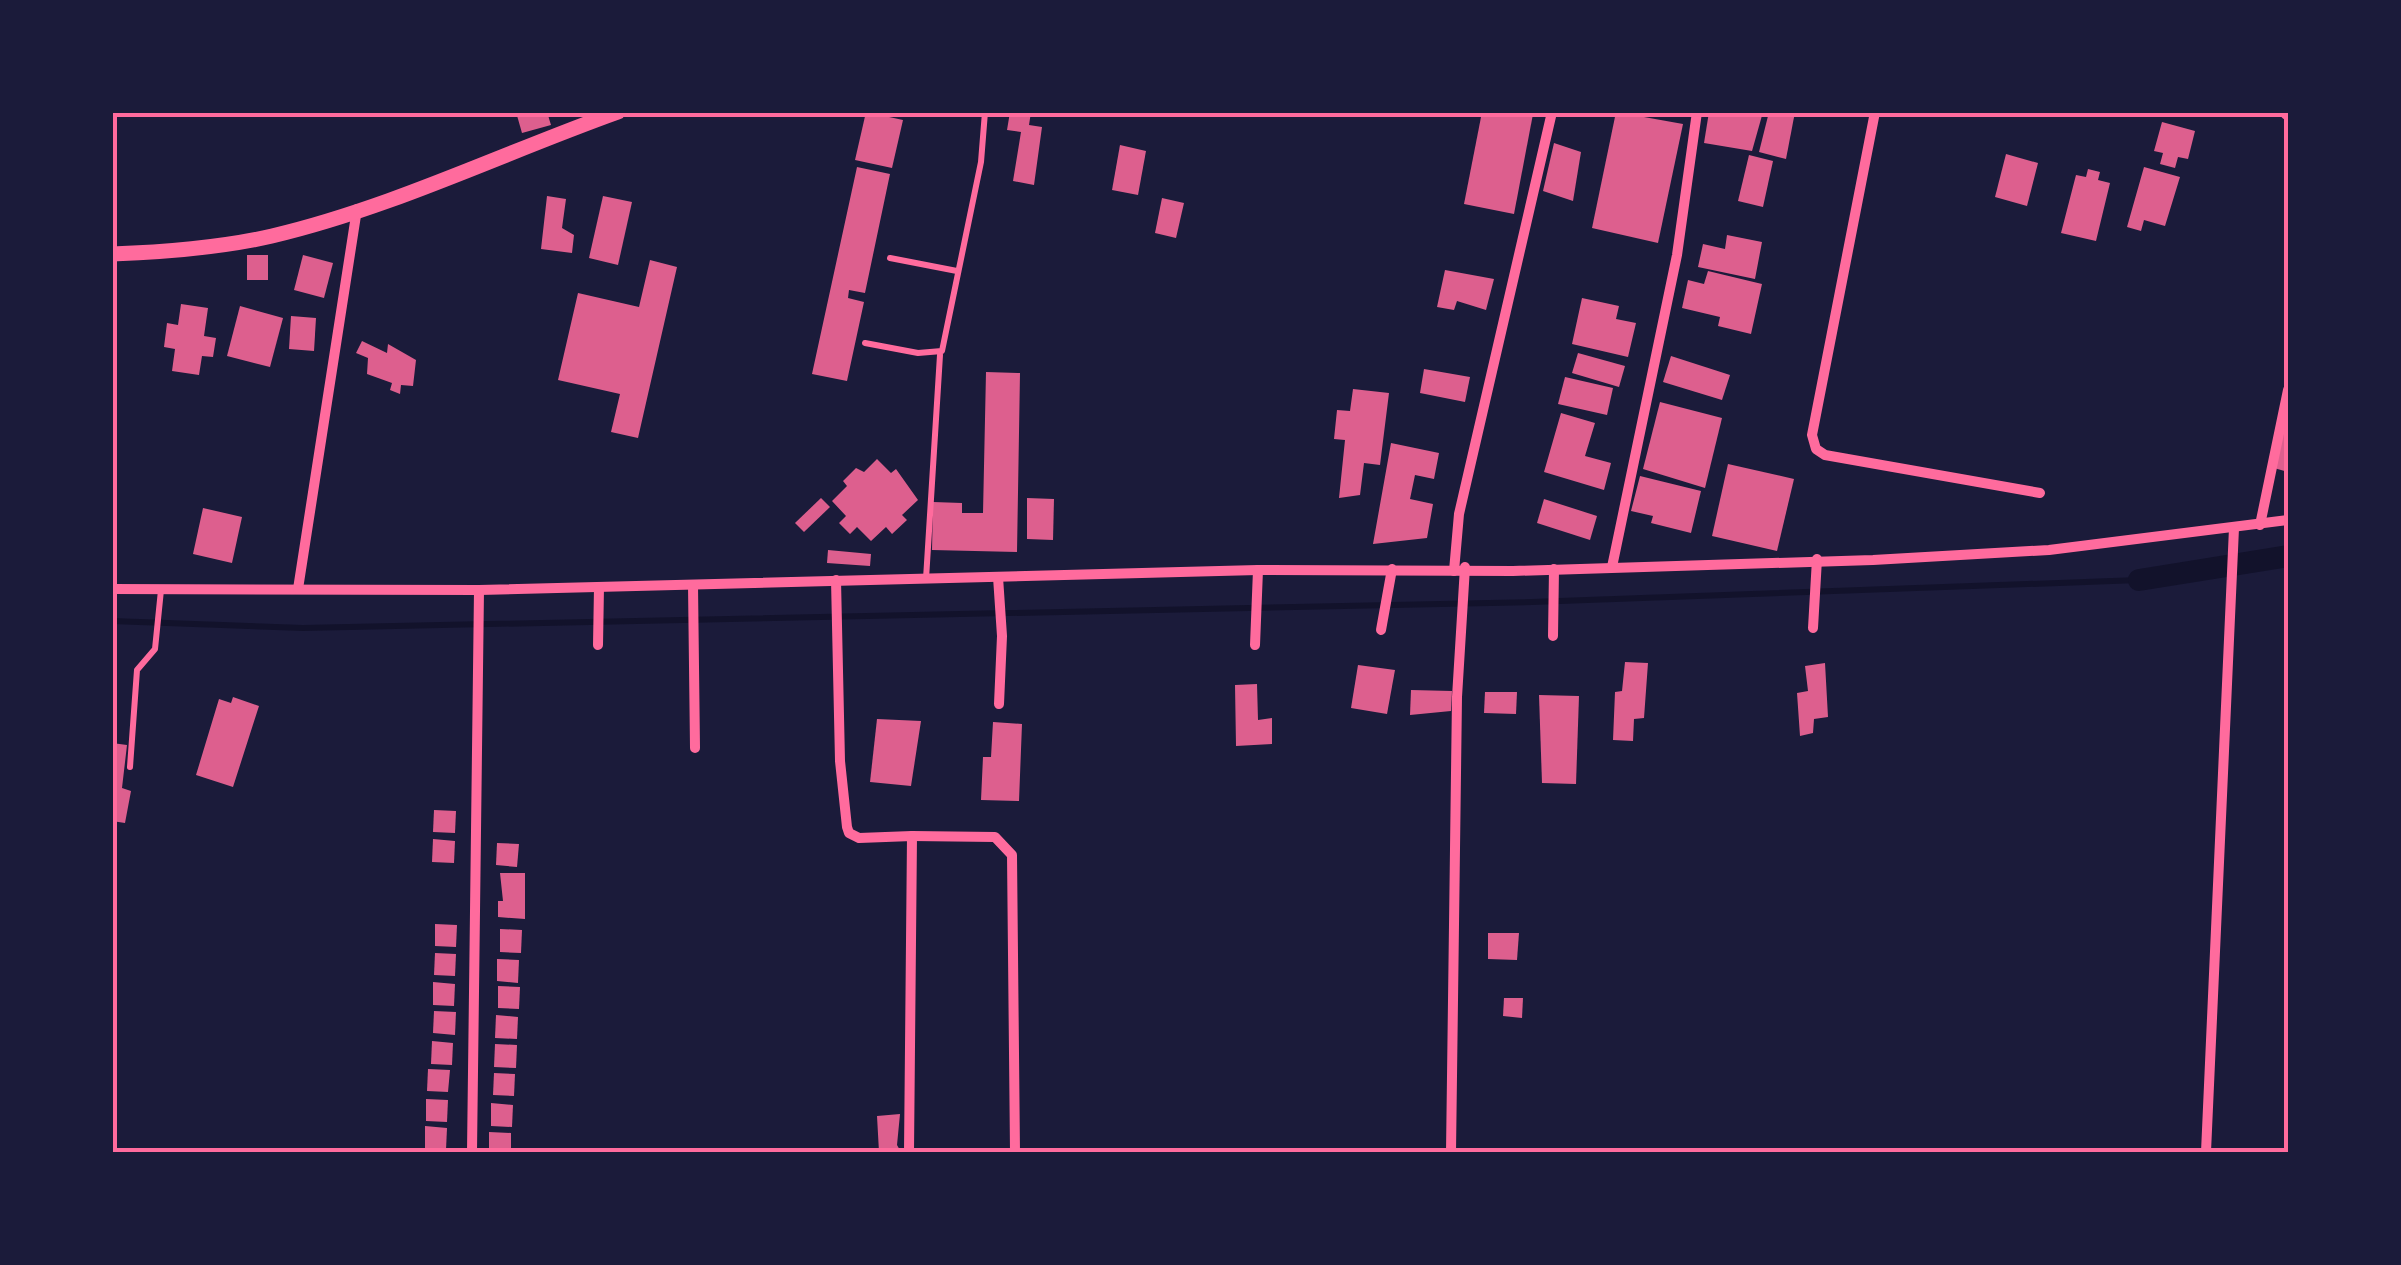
<svg xmlns="http://www.w3.org/2000/svg" width="2401" height="1265" font-family="Helvetica,sans-serif">
  <rect width="100%" height="100%" fill="#1b1b3a"/>
  <g fill="none" stroke-linecap="round" stroke-linejoin="round">
    <!-- stream -->
    <polyline stroke="#12122b" stroke-width="6" points="112,621 303,628 1532,602 2139,580"/>
    <!-- canal -->
    <polyline stroke="#12122b" stroke-width="22" points="2139,580 2288,556"/>
  </g>
  <!-- building -->
  <g fill="#dd5f8e">
    <polygon points="516,112 547,112 551,125 522,133"/>
    <polygon points="866,112 903,120 892,168 855,160"/>
    <polygon points="1010,112 1031,112 1029,125 1042,127 1034,185 1013,181 1021,132 1007,130"/>
    <polygon points="1482,112 1533,114 1514,214 1464,204"/>
    <polygon points="1616,112 1683,124 1658,243 1592,228"/>
    <polygon points="1709,112 1763,112 1752,151 1704,143"/>
    <polygon points="1769,112 1795,112 1786,159 1759,152"/>
    <polygon points="2162,122 2195,131 2188,159 2178,157 2175,168 2160,164 2163,153 2154,151"/>
    <polygon points="1554,143 1581,152 1573,201 1543,191"/>
    <polygon points="1120,145 1146,151 1138,195 1112,190"/>
    <polygon points="2006,154 2038,163 2027,206 1995,197"/>
    <polygon points="1749,155 1773,161 1763,207 1738,201"/>
    <polygon points="857,167 890,174 865,293 849,290 848,298 864,302 847,381 812,374"/>
    <polygon points="2144,167 2180,177 2165,226 2144,220 2141,231 2127,227"/>
    <polygon points="2088,169 2100,172 2098,180 2110,183 2096,241 2061,233 2076,175 2086,177"/>
    <polygon points="547,196 566,199 562,228 574,235 572,253 541,249"/>
    <polygon points="603,196 632,202 618,265 589,258"/>
    <polygon points="1162,198 1184,203 1176,238 1155,233"/>
    <polygon points="1727,235 1762,242 1755,279 1698,267 1703,244 1725,249"/>
    <rect x="247" y="255" width="21" height="25"/>
    <polygon points="303,255 333,263 324,298 294,290"/>
    <polygon points="650,260 677,267 638,438 611,432 620,394 558,380 578,293 639,307"/>
    <polygon points="1445,270 1494,279 1486,310 1457,301 1454,310 1437,307"/>
    <polygon points="1708,271 1762,284 1751,334 1718,326 1720,317 1682,308 1688,280 1704,284"/>
    <polygon points="1582,298 1619,306 1616,319 1636,323 1628,357 1572,344"/>
    <polygon points="181,304 208,308 204,336 216,338 213,357 202,356 199,375 172,371 175,349 164,347 167,323 178,325"/>
    <polygon points="240,306 283,318 270,367 227,356"/>
    <polygon points="291,316 316,318 314,351 289,349"/>
    <polygon points="362,341 387,353 388,344 416,360 413,386 401,385 400,394 390,390 392,383 367,374 368,358 356,353"/>
    <polygon points="1578,353 1625,366 1619,387 1572,373"/>
    <polygon points="1671,356 1730,375 1722,400 1663,382"/>
    <polygon points="1424,369 1470,377 1465,402 1420,393"/>
    <polygon points="986,372 1020,373 1017,552 932,550 933,502 962,503 962,513 983,513"/>
    <polygon points="1565,377 1613,388 1607,415 1558,404"/>
    <polygon points="1353,389 1389,393 1380,465 1364,463 1360,495 1339,498 1345,440 1334,439 1337,410 1350,411"/>
    <polygon points="1660,402 1722,418 1705,488 1643,469"/>
    <polygon points="1561,413 1595,423 1585,456 1611,463 1604,490 1544,472"/>
    <polygon points="2287,413 2288,413 2288,472 2274,468"/>
    <polygon points="1391,443 1439,453 1434,479 1415,475 1410,499 1433,504 1427,538 1373,544"/>
    <polygon points="877,459 891,473 896,469 918,500 902,515 907,520 892,534 886,527 871,541 857,527 850,534 839,523 846,516 832,501 847,486 843,481 856,468 864,472"/>
    <polygon points="1728,464 1794,479 1777,551 1712,536"/>
    <polygon points="1640,476 1701,491 1691,533 1651,523 1653,516 1631,511"/>
    <polygon points="821,498 830,507 804,532 795,523"/>
    <polygon points="1027,498 1054,499 1053,540 1027,539"/>
    <polygon points="1544,499 1597,516 1590,540 1537,523"/>
    <polygon points="203,508 242,517 232,563 193,554"/>
    <polygon points="828,550 871,554 870,566 827,563"/>
    <polygon points="1625,662 1648,663 1644,718 1634,719 1633,741 1613,740 1615,692 1622,691"/>
    <polygon points="1825,663 1828,717 1814,719 1813,733 1800,736 1797,693 1808,691 1805,666"/>
    <polygon points="1358,665 1395,670 1387,714 1351,708"/>
    <polygon points="1257,684 1258,720 1272,718 1272,744 1236,746 1235,685"/>
    <polygon points="1411,690 1452,691 1451,711 1410,715"/>
    <polygon points="1485,692 1517,692 1516,714 1484,713"/>
    <polygon points="1539,695 1579,696 1576,784 1542,783"/>
    <polygon points="233,697 259,706 233,787 196,775 219,699 231,703"/>
    <polygon points="877,719 921,721 911,786 870,782"/>
    <polygon points="993,722 1022,724 1019,801 981,800 983,757 991,757"/>
    <polygon points="112,743 127,745 122,788 131,791 125,823 112,821"/>
    <polygon points="434,810 456,811 455,833 433,832"/>
    <polygon points="433,839 455,841 454,863 432,862"/>
    <polygon points="497,843 519,844 517,867 496,865"/>
    <polygon points="500,873 525,873 525,919 498,917 498,901 503,901"/>
    <polygon points="435,924 457,925 456,947 435,946"/>
    <polygon points="500,929 522,930 521,953 500,952"/>
    <polygon points="1488,933 1519,933 1517,960 1488,959"/>
    <polygon points="435,953 456,954 455,976 434,975"/>
    <polygon points="497,959 519,960 518,983 497,981"/>
    <polygon points="433,982 455,984 454,1006 433,1005"/>
    <polygon points="498,986 520,987 519,1009 498,1008"/>
    <polygon points="1504,998 1523,998 1522,1018 1503,1016"/>
    <polygon points="434,1011 456,1012 455,1035 433,1033"/>
    <polygon points="496,1015 518,1017 517,1039 495,1038"/>
    <polygon points="432,1041 453,1043 452,1065 431,1064"/>
    <polygon points="495,1044 517,1045 516,1068 494,1067"/>
    <polygon points="428,1069 450,1070 448,1092 427,1091"/>
    <polygon points="494,1073 515,1074 514,1096 493,1095"/>
    <polygon points="426,1099 448,1100 447,1122 426,1121"/>
    <polygon points="491,1103 513,1105 512,1127 491,1126"/>
    <polygon points="900,1114 897,1145 901,1152 879,1152 877,1116"/>
    <polygon points="425,1126 447,1128 446,1150 425,1149"/>
    <polygon points="489,1132 511,1133 511,1152 489,1152"/>
  </g>
  <g fill="none" stroke-linecap="round" stroke-linejoin="round">
    <!-- service -->
    <g stroke="#ff6b9d" stroke-width="6">
      <polyline points="890,258 957,271"/>
      <polyline points="865,343 918,353 942,351 981,162 985,112"/>
      <polyline points="926,579 940,355"/>
      <polyline points="130,767 137,670 155,649 161,590"/>
    </g>
    <!-- minor -->
    <g stroke="#ff6b9d" stroke-width="10">
      <polyline points="1875,112 1812,435 1816,449 1825,455 2040,493"/>
      <polyline points="2260,525 2288,390"/>
      <polyline points="1612,567 1677,255 1697,112"/>
      <polyline points="1454,571 1459,514 1552,112"/>
      <polyline points="998,577 1002,636 999,704"/>
      <polyline points="836,580 840,761 847,827 849,833 859,838 912,836 909,1152"/>
      <polyline points="693,585 695,748"/>
      <polyline points="112,589 479,590 1258,570 1513,571 1873,560 2049,550 2288,520"/>
      <polyline points="298,589 357,209"/>
      <polyline points="1813,628 1817,559"/>
      <polyline points="1381,630 1392,569"/>
      <polyline points="1553,636 1554,569"/>
      <polyline points="598,645 599,587"/>
      <polyline points="1255,645 1258,570"/>
      <polyline points="912,836 995,837 1012,855 1015,1152"/>
      <polyline points="472,1152 479,590"/>
      <polyline points="1451,1152 1457,697 1465,567"/>
      <polyline points="2206,1152 2234,528"/>
    </g>
    <!-- tertiary -->
    <g stroke="#ff6b9d" stroke-width="15">
      <polyline points="2287,112 2288,113"/>
      <path d="M112 254C166 252 220 248 272 236 391 208 503 153 618 112"/>
    </g>
  </g>
  <!-- border -->
  <rect width="2401" height="1265" fill="none" stroke="#1b1b3a" stroke-width="230"/>
  <rect x="115" y="115" width="2171" height="1035" fill="none" stroke="#ff6b9d" stroke-width="4"/>
</svg>
